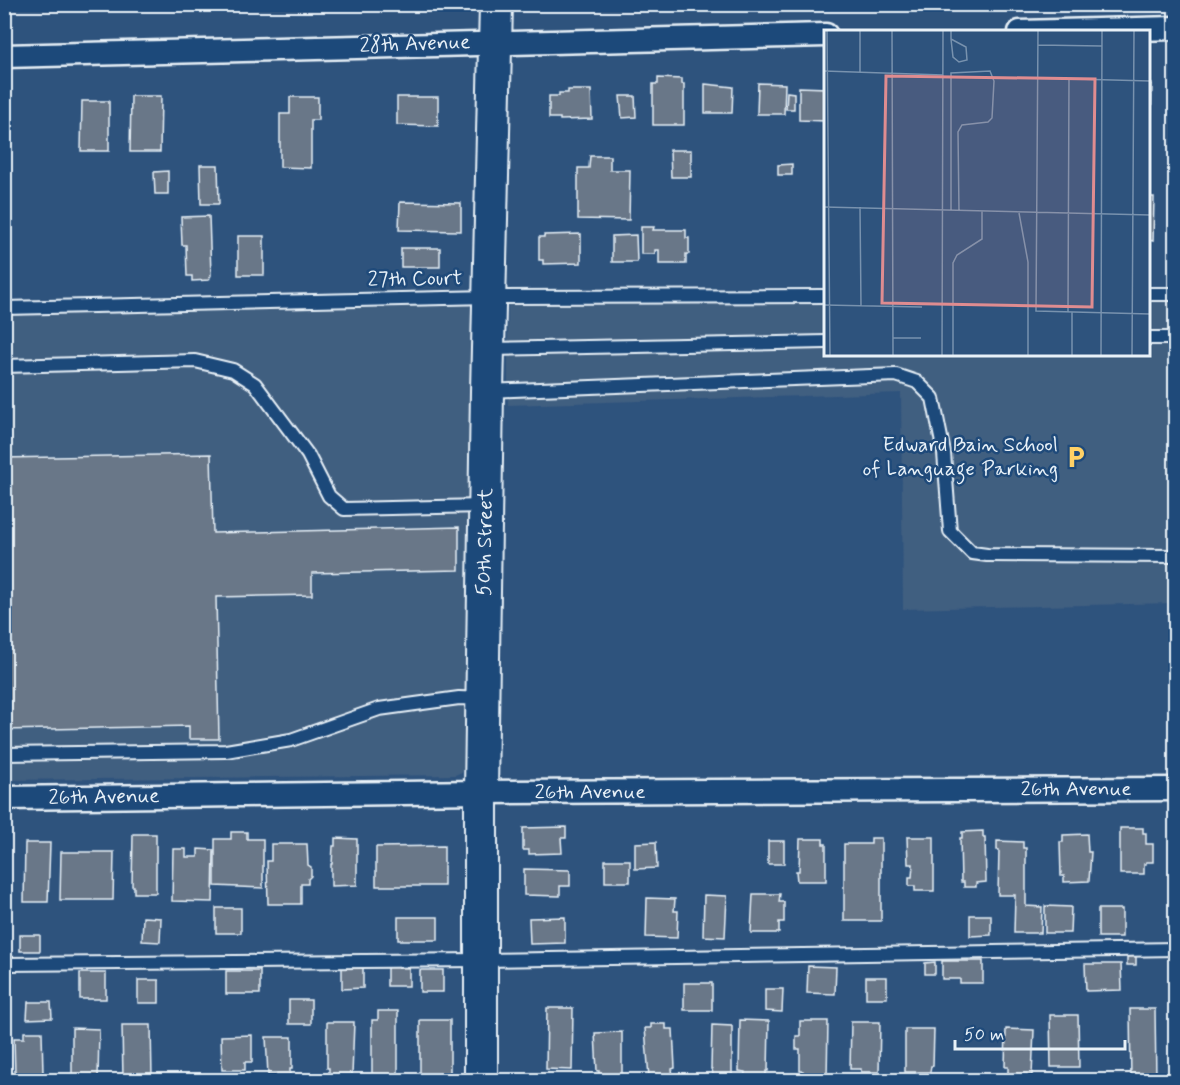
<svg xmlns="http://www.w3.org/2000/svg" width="1180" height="1085" font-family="Mynerve,sans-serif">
  <rect width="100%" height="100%" fill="#2e537d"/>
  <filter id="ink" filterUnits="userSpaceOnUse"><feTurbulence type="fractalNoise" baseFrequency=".0167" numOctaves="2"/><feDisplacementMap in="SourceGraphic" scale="12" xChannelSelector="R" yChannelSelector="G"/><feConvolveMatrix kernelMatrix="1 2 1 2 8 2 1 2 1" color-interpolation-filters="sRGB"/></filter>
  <g filter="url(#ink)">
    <!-- built -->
    <g fill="#405e80">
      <polygon points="1175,294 1175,603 903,609 901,393 508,405 508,304 826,299 826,354 1148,354 1149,295"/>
      <polygon points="473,304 468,759 462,772 455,775 5,780 4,313"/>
    </g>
    <!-- building -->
    <g fill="#697788" stroke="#e8f1f8" stroke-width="1.5">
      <polygon points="658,78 682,79 682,84 684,84 684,125 653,125 653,84 658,84"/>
      <polygon points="758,83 785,84 784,114 757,114"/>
      <polygon points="705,84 733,87 732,113 705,113"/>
      <polygon points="1148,84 1152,84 1151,132 1148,132"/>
      <polygon points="799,87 826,88 826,121 799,120"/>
      <polygon points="568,90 591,90 592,119 560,120 560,118 549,118 549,96 559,96 559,93 568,93"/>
      <polygon points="787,92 794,93 794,109 786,109"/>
      <polygon points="131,96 161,96 160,152 130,152"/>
      <polygon points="620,96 635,96 636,117 622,118"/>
      <polygon points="290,97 318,97 318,120 311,120 311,168 280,167 280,114 290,114"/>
      <polygon points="397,97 438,97 438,126 397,125"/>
      <polygon points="82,101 109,101 109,151 81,151"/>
      <polygon points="670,150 691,150 691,177 671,177"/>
      <polygon points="590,156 610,156 610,170 630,170 629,220 578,219 578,168 589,168"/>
      <polygon points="792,164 792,175 778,175 778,165"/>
      <polygon points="200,165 218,165 219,204 201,204"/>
      <polygon points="168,171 168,194 155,194 154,172"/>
      <polygon points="1148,197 1154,197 1153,241 1148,240"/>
      <polygon points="400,202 461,203 461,231 399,230"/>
      <polygon points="209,216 211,275 209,280 192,281 192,276 187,276 186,245 182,245 181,217"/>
      <polygon points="641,227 654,227 653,230 686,230 686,238 689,238 689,254 686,254 686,264 659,264 659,250 655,250 655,254 641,254"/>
      <polygon points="581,234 581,263 543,264 543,260 539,260 539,237 544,237 544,235"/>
      <polygon points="636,235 637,262 612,262 612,236"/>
      <rect x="238" y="236" width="26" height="39"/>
      <rect x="401" y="248" width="39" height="19"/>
      <polygon points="211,454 213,533 459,527 459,570 312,573 312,595 216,597 219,739 189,739 189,726 4,730 4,458"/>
      <polygon points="566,827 566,838 561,838 562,853 529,854 529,850 523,850 523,828"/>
      <polygon points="1120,828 1143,828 1143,833 1146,833 1146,844 1153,844 1153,862 1146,862 1146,864 1144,864 1144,874 1120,874"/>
      <polygon points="983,831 983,837 985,837 986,882 976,883 976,887 964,887 964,882 961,882 960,838 962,838 962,832"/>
      <polygon points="231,832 247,832 247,839 263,839 263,888 215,886 215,839 231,839"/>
      <polygon points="133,834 156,834 156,893 134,893 134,886 132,886"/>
      <polygon points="1087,834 1088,852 1091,852 1089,881 1064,882 1064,876 1061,876 1060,842 1063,842 1063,835"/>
      <polygon points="907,837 934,837 934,891 915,891 915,886 909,886 909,877 912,877 913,864 908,864"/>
      <polygon points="335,838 357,839 357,885 331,886 331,864 332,864 333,846 335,846"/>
      <polygon points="871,838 881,838 881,921 844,921 844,844 871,844"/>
      <polygon points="800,839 823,839 823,844 826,844 826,881 797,881 796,871 799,871"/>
      <rect x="768" y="841" width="16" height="23"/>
      <polygon points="997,841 1023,842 1023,848 1026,848 1026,906 1042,907 1041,933 1014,933 1015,895 998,895 999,850 997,850"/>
      <polygon points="656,842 657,868 635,869 635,843"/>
      <polygon points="25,843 50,843 48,902 24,902"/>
      <polygon points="271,844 307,844 308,865 311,867 311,876 308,879 308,884 301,884 301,904 268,904 267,861 271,861"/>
      <polygon points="444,846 444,886 376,886 376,847"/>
      <polygon points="173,849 186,849 186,857 198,857 198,849 214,850 213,902 172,901"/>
      <polygon points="61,852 114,852 113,900 60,900"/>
      <rect x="605" y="860" width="25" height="22"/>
      <polygon points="524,869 570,870 570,886 560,886 560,896 524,895"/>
      <polygon points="753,894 780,894 779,902 784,902 784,922 779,922 779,933 751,933"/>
      <polygon points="704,895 727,896 725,937 703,936"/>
      <polygon points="647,898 675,899 674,911 678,911 677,938 646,937"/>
      <polygon points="1045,906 1071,907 1070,933 1045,933"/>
      <rect x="216" y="908" width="25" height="25"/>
      <rect x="1098" y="909" width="24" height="28"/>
      <polygon points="970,915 991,915 991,935 970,936"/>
      <polygon points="143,917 161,918 160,942 142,941"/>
      <rect x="398" y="917" width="40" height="23"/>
      <polygon points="565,917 565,943 530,944 529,918"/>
      <rect x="20" y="935" width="20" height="16"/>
      <rect x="1127" y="955" width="9" height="10"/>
      <polygon points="942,961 983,961 983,983 960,983 960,979 942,979"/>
      <polygon points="935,962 935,974 925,974 925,963"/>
      <rect x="387" y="964" width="22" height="22"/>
      <polygon points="1085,964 1121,964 1122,990 1086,991"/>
      <polygon points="363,965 363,988 342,989 342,966"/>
      <polygon points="808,966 836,967 835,994 807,993"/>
      <rect x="420" y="970" width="23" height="22"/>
      <rect x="226" y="971" width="34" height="23"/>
      <rect x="80" y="973" width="26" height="26"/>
      <rect x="866" y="977" width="21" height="21"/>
      <rect x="138" y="980" width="21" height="23"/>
      <rect x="684" y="983" width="28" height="27"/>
      <polygon points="765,989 783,989 782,1012 765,1011"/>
      <rect x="289" y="1000" width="22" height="24"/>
      <polygon points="28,1002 51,1002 52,1018 27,1019"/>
      <polygon points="547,1008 573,1008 572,1070 546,1069"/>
      <polygon points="1130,1009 1155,1009 1156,1080 1131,1080"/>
      <polygon points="378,1011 398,1011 398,1074 396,1074 396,1078 374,1078 374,1074 372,1074 372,1020 378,1020"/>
      <polygon points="1050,1015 1078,1015 1079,1067 1051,1067"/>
      <rect x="420" y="1020" width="30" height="58"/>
      <polygon points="740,1020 769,1021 768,1071 766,1071 766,1079 744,1079 745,1072 739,1071"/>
      <polygon points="800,1021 828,1021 827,1078 803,1078 803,1071 800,1071 800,1049 796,1049 796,1036 800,1036"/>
      <polygon points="327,1022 354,1022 352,1075 329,1075 329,1068 327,1068"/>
      <polygon points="851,1022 880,1022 879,1072 861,1072 861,1069 850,1069"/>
      <polygon points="651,1024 666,1024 666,1029 673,1029 675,1068 672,1069 673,1076 649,1077 645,1028 651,1028"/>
      <polygon points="122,1025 151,1025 152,1078 123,1079"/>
      <polygon points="712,1025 732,1026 732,1076 713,1075 712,1069 711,1069"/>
      <polygon points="72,1028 99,1029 98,1079 72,1078"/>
      <polygon points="905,1029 934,1029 933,1066 931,1066 930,1072 905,1072"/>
      <polygon points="1006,1029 1034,1030 1032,1075 1008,1074 1008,1067 1005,1067"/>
      <polygon points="24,1032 42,1032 43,1074 15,1074 14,1038 24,1038"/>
      <polygon points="622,1032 622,1077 599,1078 599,1071 597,1071 595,1033"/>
      <polygon points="252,1035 252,1062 245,1062 245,1070 222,1070 221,1036"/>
      <polygon points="266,1037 292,1037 292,1069 290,1069 290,1075 268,1075"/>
    </g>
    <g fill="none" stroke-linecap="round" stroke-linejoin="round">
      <!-- lane casing -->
      <g stroke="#e8f1f8" stroke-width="16">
        <g id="lane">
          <polyline points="1148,294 1176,294"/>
          <polyline points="4,308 489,297 826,296"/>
          <polyline points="1148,338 1176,338"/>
          <polyline points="488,349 826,342"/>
          <polyline points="4,366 195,361 233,370 255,384 308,455 329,496 344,509 484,506"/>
          <polyline points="488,391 896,375 917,382 933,398 944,453 950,531 972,553 987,555 1176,556"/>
          <polyline points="4,754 226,751 291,740 379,709 459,698 482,699"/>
          <polyline points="4,964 481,960 1176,949"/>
        </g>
      </g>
      <!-- street casing -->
      <g stroke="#e8f1f8" stroke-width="27">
        <g id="street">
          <polyline points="1020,32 1176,28"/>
          <polyline points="4,56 826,35"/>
          <polyline points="4,798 481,792 1176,789"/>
        </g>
      </g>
      <!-- secondary casing -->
      <g stroke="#e8f1f8" stroke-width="36">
        <polyline id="secondary" points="481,1080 481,792 487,391 496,4"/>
      </g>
      <!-- lane -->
      <use href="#lane" stroke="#1f4a7a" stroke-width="12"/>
      <!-- street -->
      <use href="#street" stroke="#1f4a7a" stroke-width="22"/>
      <!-- secondary -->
      <use href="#secondary" stroke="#1f4a7a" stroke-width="32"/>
    </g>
  </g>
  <!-- icons -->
  <defs>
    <g id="parking-bare" transform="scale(1.8)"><path d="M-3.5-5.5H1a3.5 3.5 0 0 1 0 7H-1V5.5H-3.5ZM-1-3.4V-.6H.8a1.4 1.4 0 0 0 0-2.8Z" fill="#ffd166" stroke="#1f4a7a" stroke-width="2.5" paint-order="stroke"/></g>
  </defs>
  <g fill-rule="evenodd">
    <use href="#parking-bare" x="1076" y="457"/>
  </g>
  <g text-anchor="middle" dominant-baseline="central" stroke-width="5" stroke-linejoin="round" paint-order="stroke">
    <!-- street labels -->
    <g font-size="21" fill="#e8f1f8" stroke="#1f4a7a">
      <text transform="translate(415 44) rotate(-2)">28th Avenue</text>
      <text transform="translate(415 279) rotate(-1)">27th Court</text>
      <text transform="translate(485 542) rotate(-89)">50th Street</text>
      <text x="1076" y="789">26th Avenue</text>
      <text x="590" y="792">26th Avenue</text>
      <text transform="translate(104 797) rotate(-1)">26th Avenue</text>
    </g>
    <!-- poi labels -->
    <g font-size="21" fill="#e8f1f8" stroke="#1f4a7a" text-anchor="end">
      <text x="1058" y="445">Edward Bain School<tspan x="1058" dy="24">of Language Parking</tspan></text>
    </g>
  </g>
  <!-- overview -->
  <g transform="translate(824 30)">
    <rect width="326" height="326" fill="#2e537d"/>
    <path fill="none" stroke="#7892ae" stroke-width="1.5" d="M3 0 6 325M36 0V42M68 0 69 325M214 0 212 281 326 284M127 9 142 17 143 30 135 32 129 27 127 9V0M214 15 278 16M0 41 119 45M214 48 326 51M0 177 326 185M36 177 37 276M127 180V43L166 41 170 51 168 88 164 92 138 95 134 102 135 181M195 183 204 232V325M0 275 98 277M244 282 245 49M248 282V325M69 308H97M118 325 119 0M129 325V233L133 225 158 209V181M277 325 278 0M308 325 310 0"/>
    <path fill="#df8c90" fill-opacity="0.15" stroke="#df8c90" stroke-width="3" d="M62 46 271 49 268 277 58 273Z"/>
    <rect width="326" height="326" fill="none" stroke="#e8f1f8" stroke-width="3"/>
  </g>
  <!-- margin -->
  <rect width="1180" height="1085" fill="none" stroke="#1f4a7a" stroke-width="24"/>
  <rect x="12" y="12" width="1156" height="1061" fill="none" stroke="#e8f1f8" stroke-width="2" filter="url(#ink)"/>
  <!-- scale -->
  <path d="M955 1040v9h170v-9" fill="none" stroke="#e8f1f8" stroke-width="3"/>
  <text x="964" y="1040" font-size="18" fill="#e8f1f8" stroke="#1f4a7a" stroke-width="4.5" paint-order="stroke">50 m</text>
</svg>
